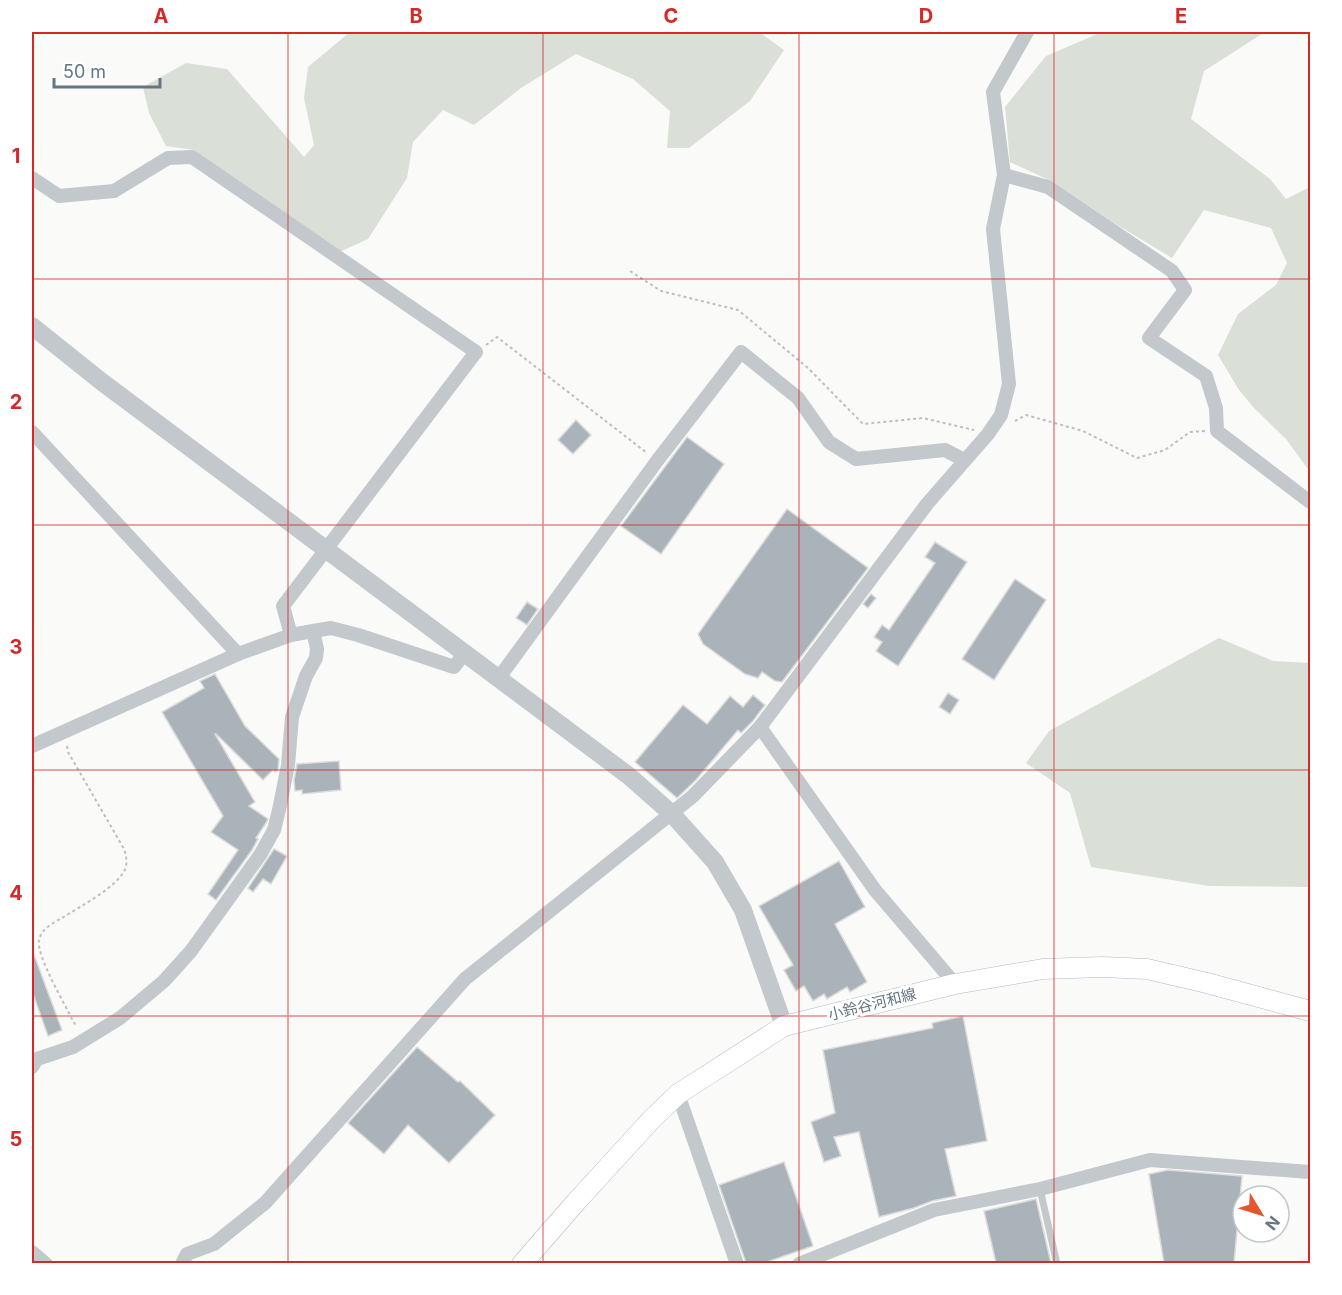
<svg xmlns="http://www.w3.org/2000/svg" width="1342" height="1295" font-family="Inter,'Noto Sans JP',sans-serif">
  <rect width="100%" height="100%" fill="#fafaf8"/>
  <!-- green -->
  <g fill="#dadfd7">
    <polygon points="350,32 759,32 784,50 750,101 689,148 667,148 670,111 633,79 576,54 521,88 474,125 443,110 413,142 407,178 368,239 337,253 194,150 166,146 149,113 143,87 186,63 227,69 304,157 314,145 304,98 308,67"/>
    <polygon points="1102,32 1265,32 1204,71 1191,119 1270,179 1286,199 1310,187 1310,472 1286,439 1254,408 1239,390 1218,355 1238,314 1276,285 1287,263 1271,228 1204,210 1172,258 1114,223 1053,182 1010,162 1005,107 1046,56"/>
    <polygon points="1219,638 1273,661 1310,663 1310,887 1209,886 1091,867 1070,793 1026,763 1049,731"/>
  </g>
  <!-- building -->
  <g fill="#aab3b9" stroke="#dcdcda" stroke-width="1.5">
    <polygon points="576,420 591,435 573,454 558,440"/>
    <polygon points="687,437 724,464 661,554 621,526"/>
    <polygon points="787,509 868,568 782,682 775,681 762,672 758,678 745,674 703,644 698,634"/>
    <polygon points="935,542 967,562 898,666 876,651 882,642 874,637 882,625 889,630 935,563 925,557"/>
    <polygon points="1015,579 1046,600 994,680 962,659"/>
    <polygon points="871,594 876,598 868,608 863,604"/>
    <polygon points="527,602 538,609 527,625 516,618"/>
    <polygon points="215,674 245,726 279,759 278,770 275,772 273,770 263,780 216,734 215,734 255,802 249,806 268,819 266,823 256,838 258,839 252,850 216,900 208,894 238,850 211,832 223,816 162,712 204,688 200,681"/>
    <polygon points="948,693 959,700 950,714 939,707"/>
    <polygon points="753,695 765,705 753,721 741,733 738,730 696,780 677,798 635,762 683,705 707,724 730,696 743,707"/>
    <polygon points="339,761 341,790 302,794 302,790 295,791 294,780 297,764"/>
    <polygon points="274,849 287,856 271,884 263,879 253,892 248,888"/>
    <polygon points="839,861 865,907 835,924 867,982 850,992 847,987 827,999 824,994 813,1001 804,986 796,991 784,970 793,965 759,906"/>
    <polygon points="33,952 62,1030 48,1036 32,991"/>
    <polygon points="963,1016 987,1141 945,1149 956,1196 932,1201 914,1208 879,1217 859,1132 834,1137 841,1156 824,1162 811,1122 835,1113 823,1050 933,1028 932,1023"/>
    <polygon points="417,1047 458,1082 460,1081 495,1115 449,1163 408,1125 384,1154 348,1123"/>
    <polygon points="784,1162 813,1246 764,1263 746,1263 719,1185"/>
    <polygon points="1168,1170 1242,1176 1234,1263 1164,1263 1149,1174"/>
    <polygon points="1036,1199 1051,1263 996,1263 984,1211"/>
  </g>
  <g fill="none" stroke-linecap="round" stroke-linejoin="round">
    <!-- secondary casing -->
    <g stroke="#b3babf" stroke-width="21">
      <polyline id="secondary" points="522,1264 576,1202 651,1120 678,1094 784,1026 955,984 1043,969 1103,967 1147,969 1207,983 1310,1011"/>
    </g>
    <!-- path -->
    <g stroke="#bbbfc2" stroke-width="2" stroke-dasharray="3 3" stroke-linecap="butt">
      <polyline points="630,271 661,291 738,310 808,368 863,424 923,418 974,430"/>
      <polyline points="486,345 497,337 647,453"/>
      <polyline points="1015,421 1026,415 1083,431 1137,458 1165,450 1190,432 1205,431"/>
      <path d="M67 746 68 752 124 849C126 855 127 860 126 867 120 886 79 907 62 918 53 923 41 929 39 940 36 956 65 1004 73 1021L77 1027"/>
    </g>
    <!-- service -->
    <polyline stroke="#c3c8cc" stroke-width="7" points="1040,1189 1057,1264"/>
    <!-- minor -->
    <g stroke="#c3c8cc" stroke-width="14">
      <polyline points="1004,175 1048,187 1172,271 1185,290 1149,338 1206,376 1216,408 1217,431 1310,502"/>
      <polyline points="32,178 59,196 114,191 168,158 192,157 476,352 283,606 291,635"/>
      <polyline points="32,432 238,654"/>
      <polyline points="498,679 657,461 741,352 798,398 829,442 856,459 945,450 964,460"/>
      <polyline points="760,727 875,890 955,984"/>
      <polyline points="32,746 238,654 291,635 313,631 331,628 358,635 454,667 464,654"/>
      <polyline points="32,1067 37,1059 73,1047 120,1018 164,981 191,951 260,855 274,830 279,810 288,765 292,717 306,676 316,658 317,649 313,631"/>
      <polyline points="678,1094 737,1264"/>
      <polyline points="32,1252 46,1264"/>
      <polyline points="182,1264 187,1254 214,1244 265,1203 465,979 693,796 760,727 927,504 988,434 1001,415 1009,384 993,229 1004,175 993,92 1027,32"/>
      <polyline points="799,1264 934,1210 1040,1189 1150,1160 1310,1172"/>
    </g>
    <!-- tertiary -->
    <polyline stroke="#c3c8cc" stroke-width="18" points="32,326 102,382 629,776 672,814 715,862 743,910 784,1026"/>
    <!-- secondary -->
    <use href="#secondary" stroke="#fff" stroke-width="20"/>
  </g>
  <!-- grid -->
  <path fill="none" stroke="#d62828" stroke-width="1.5" stroke-opacity="0.55" d="M288 32V1264M543 32V1264M799 32V1264M1054 32V1264M32 279H1310M32 525H1310M32 770H1310M32 1016H1310"/>
  <g text-anchor="middle" dominant-baseline="central" stroke-width="6" stroke-linejoin="round" paint-order="stroke">
    <!-- street labels -->
    <g font-size="15" fill="#657683" stroke="#fff">
      <text transform="translate(872 1004) rotate(-14)">小鈴谷河和線</text>
    </g>
  </g>
  <!-- border -->
  <rect width="1342" height="1295" fill="none" stroke="#ffffff" stroke-width="66"/>
  <!-- north arrow -->
  <g transform="translate(1261 1214) rotate(128)"><circle r="28" fill="#ffffff" stroke="#c1c8cd" stroke-width="1.5"/>
  <path d="M0-4.5L10 22L0 15L-10 22Z" fill="#e4572e"/>
  <text y="-9" font-size="16" font-weight="bold" text-anchor="middle" fill="#657683">N</text>
  </g>
  <!-- scale -->
  <path d="M54 78v9h106v-9" fill="none" stroke="#657683" stroke-width="3"/>
  <text x="63" y="78" font-size="18" fill="#657683" stroke="#ffffff" stroke-width="4.5" paint-order="stroke">50 m</text>
  <rect x="33" y="33" width="1276" height="1229" fill="none" stroke="#d62828" stroke-width="2"/>
  <g font-size="20" text-anchor="middle" font-weight="bold" fill="#d62828">
    <text x="161" y="23">A</text>
    <text x="416" y="23">B</text>
    <text x="671" y="23">C</text>
    <text x="926" y="23">D</text>
    <text x="1181" y="23">E</text>
    <text x="16" y="163">1</text>
    <text x="16" y="409">2</text>
    <text x="16" y="654">3</text>
    <text x="16" y="900">4</text>
    <text x="16" y="1146">5</text>
  </g>
</svg>
